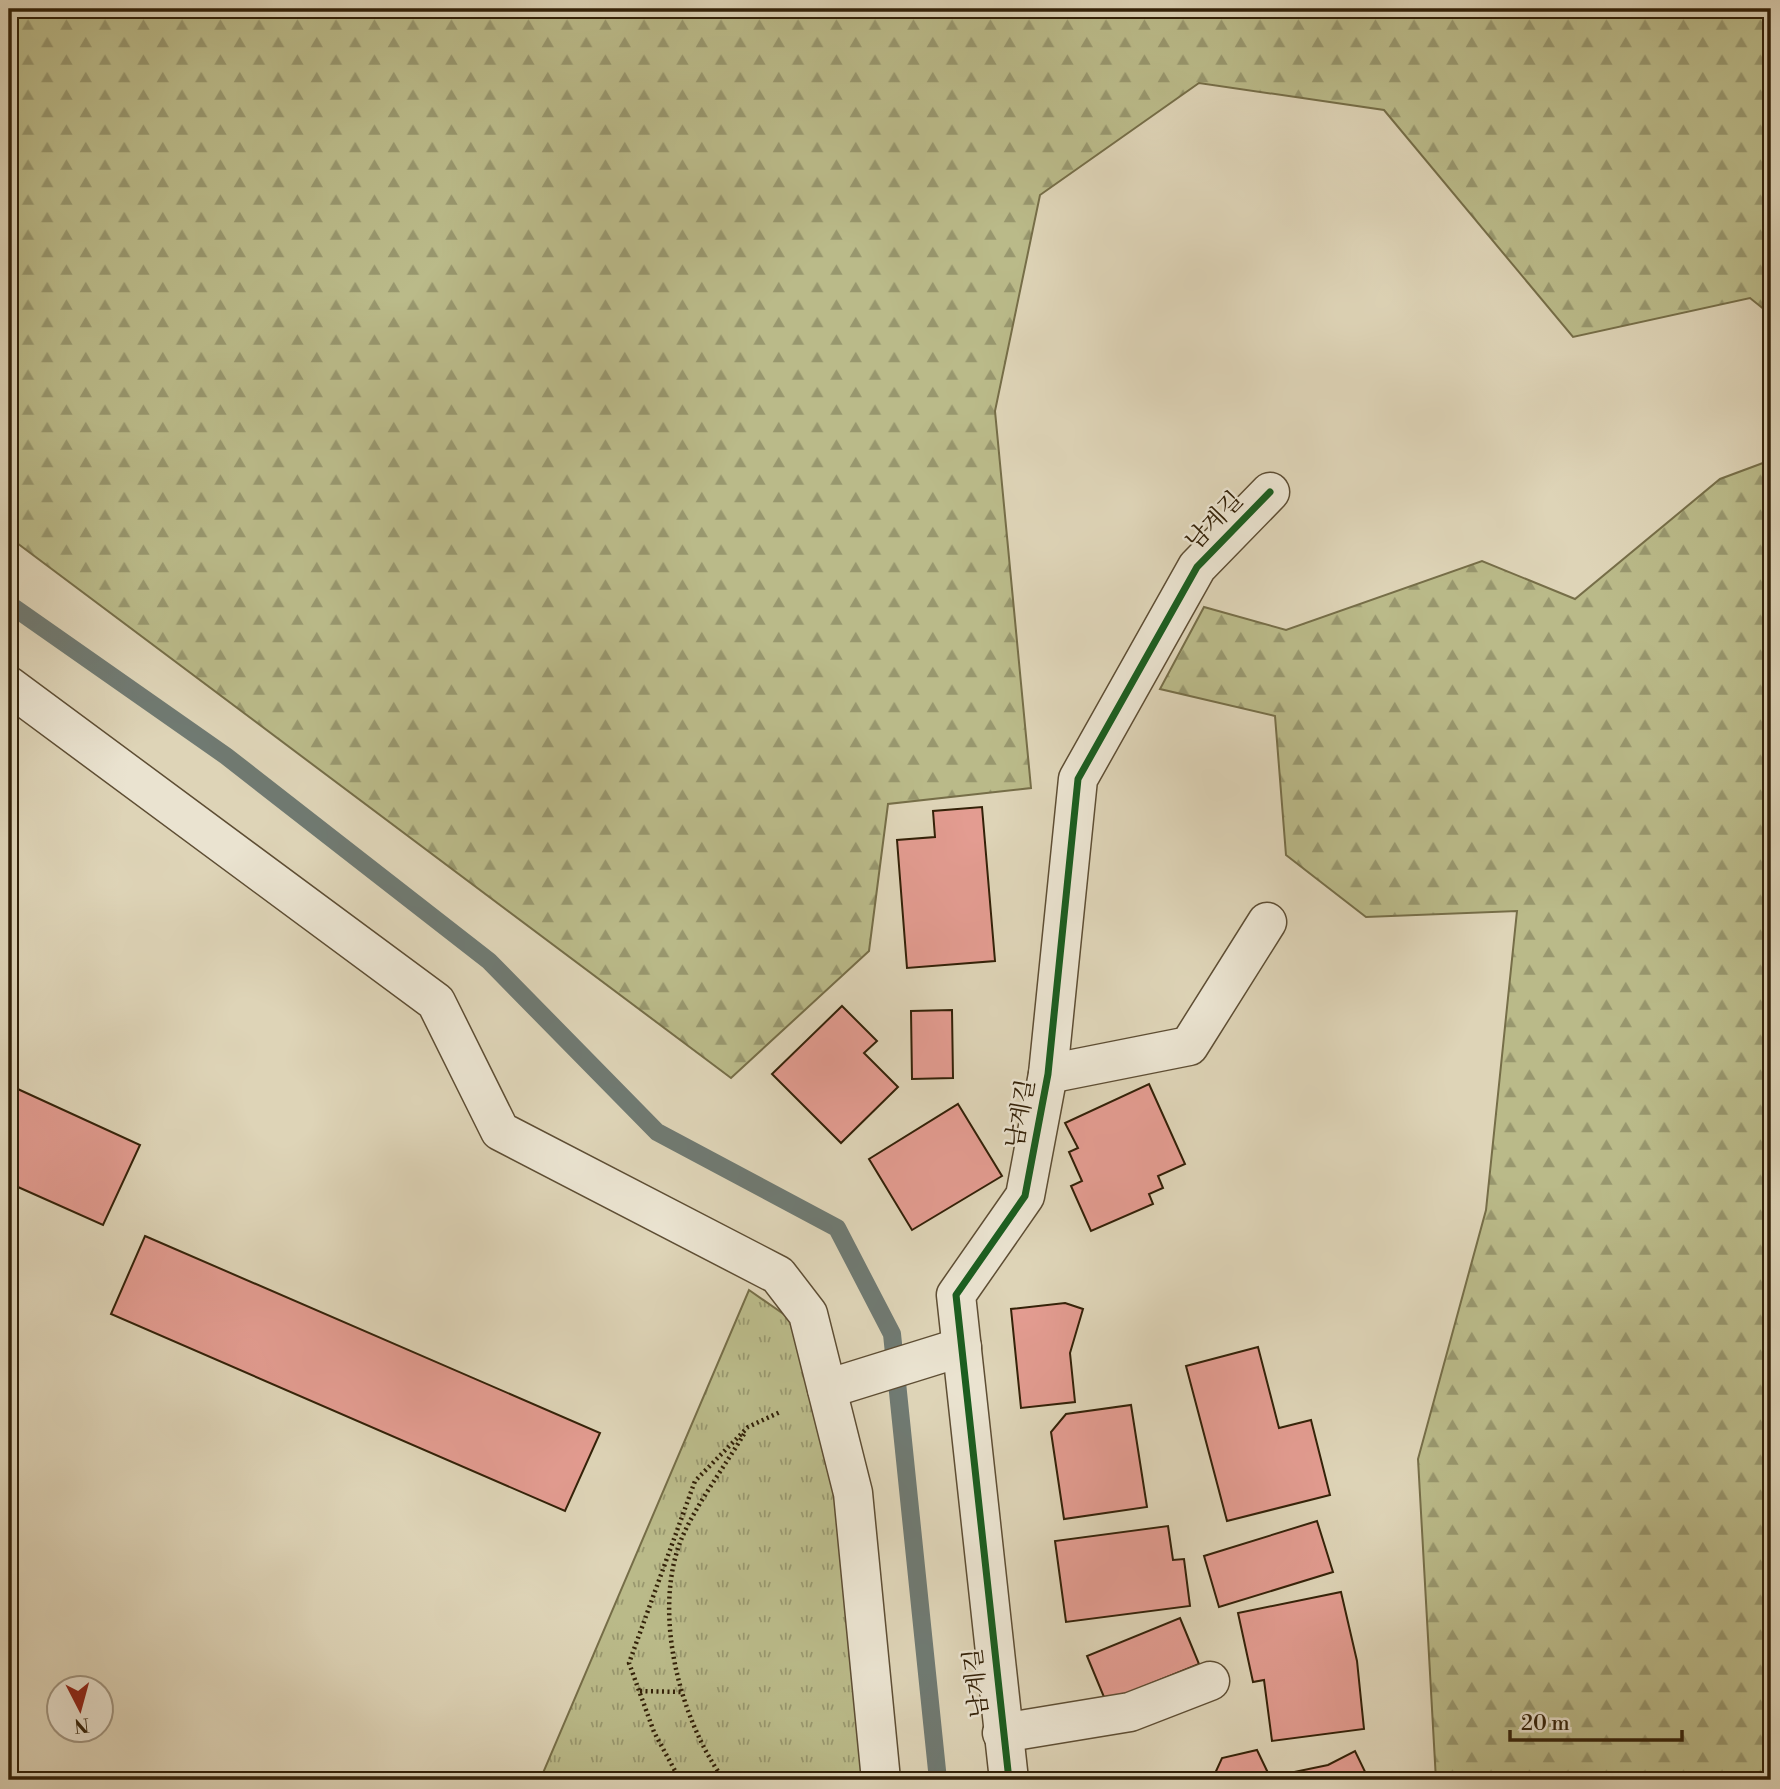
<svg xmlns="http://www.w3.org/2000/svg" width="1780" height="1789" font-family="'Libre Bodoni','Noto Serif KR',serif">
  <defs>
    <pattern id="grass-tufts" width="24" height="20" patternUnits="userSpaceOnUse" patternTransform="scale(1.75)"><rect width="24" height="20" fill="#baba89"/><path d="M3 7l-1-3M5 7V3M7 7l1-3M15 17l-1-3M17 17v-4M19 17l1-3" fill="none" stroke="#98976e"/></pattern>
    <pattern id="forest-firs" width="22" height="20" patternUnits="userSpaceOnUse" patternTransform="scale(1.75)"><rect width="22" height="20" fill="#baba89"/><path d="M5 1l3.5 6h-7zM16 11l3.5 6h-7z" fill="#98976e"/></pattern>
  </defs>
  <rect width="100%" height="100%" fill="#ded4b7"/>
  <filter id="stains"><feTurbulence type="fractalNoise" baseFrequency=".00286" numOctaves="4"/><feColorMatrix values="0 0 0 0 .2 0 0 0 0 .09 0 0 0 0 .02 0 0 0 .5 -.17"/></filter>
  <radialGradient id="worn" r=".72"><stop offset=".6" stop-color="#630" stop-opacity="0"/><stop offset="1" stop-color="#630" stop-opacity=".3"/></radialGradient>
  <!-- grass -->
  <polygon fill="url(#grass-tufts)" stroke="#766e48" stroke-width="2" points="749,1290 798,1324 842,1501 872,1780 540,1780"/>
  <!-- forest -->
  <g fill="url(#forest-firs)" stroke="#766e48" stroke-width="2">
    <polygon points="9,9 1771,9 1771,315 1750,298 1573,337 1384,110 1199,83 1040,195 995,411 1031,788 888,804 869,951 731,1078 9,537"/>
    <polygon points="1771,460 1771,1780 1436,1780 1418,1459 1486,1210 1517,911 1366,917 1286,855 1275,716 1160,689 1204,607 1286,630 1482,561 1575,599 1720,479"/>
  </g>
  <g fill="none" stroke-linecap="round" stroke-linejoin="round">
    <!-- stream -->
    <polyline stroke="#707a72" stroke-width="18" points="9,604 226,756 489,961 657,1132 837,1228 892,1334 938,1780"/>
  </g>
  <!-- building -->
  <g fill="#e39c91" stroke="#332108" stroke-width="2">
    <polygon points="982,807 995,961 907,968 897,840 935,837 933,811"/>
    <polygon points="842,1006 877,1041 864,1053 898,1087 841,1143 772,1074"/>
    <polygon points="952,1010 953,1078 912,1079 911,1011"/>
    <polygon points="1149,1084 1185,1164 1158,1176 1163,1188 1149,1194 1153,1204 1091,1231 1071,1186 1082,1181 1069,1152 1078,1148 1065,1123"/>
    <polygon points="9,1085 140,1145 103,1225 9,1183"/>
    <polygon points="958,1104 1002,1176 912,1230 869,1159"/>
    <polygon points="145,1236 600,1433 565,1511 111,1314"/>
    <polygon points="1065,1303 1083,1309 1070,1353 1075,1402 1021,1408 1011,1309"/>
    <polygon points="1258,1347 1279,1428 1311,1420 1330,1495 1227,1521 1186,1366"/>
    <polygon points="1131,1405 1147,1507 1064,1519 1051,1432 1066,1414"/>
    <polygon points="1317,1521 1333,1572 1219,1607 1204,1556"/>
    <polygon points="1168,1526 1173,1560 1184,1559 1190,1606 1066,1622 1055,1541"/>
    <polygon points="1341,1592 1357,1661 1364,1729 1272,1741 1264,1680 1253,1682 1238,1613"/>
    <polygon points="1180,1618 1199,1664 1106,1702 1087,1656"/>
    <polygon points="1257,1750 1270,1777 1328,1765 1355,1751 1369,1780 1212,1780 1222,1758"/>
  </g>
  <g fill="none" stroke-linecap="round" stroke-linejoin="round">
    <!-- minor casing -->
    <g stroke="#5e4e34" stroke-width="41">
      <g id="minor">
        <polyline points="9,686 436,1002 500,1131 778,1275 808,1314 853,1493 881,1780"/>
        <polyline points="1048,1074 1189,1046 1267,922"/>
        <polyline points="827,1389 962,1347"/>
        <polyline points="1002,1733 1130,1712 1210,1681"/>
        <polyline points="1009,1780 956,1295 1025,1196 1048,1074 1078,779 1197,567 1270,492"/>
      </g>
    </g>
    <!-- path -->
    <g stroke="#332108" stroke-width="4.5" stroke-dasharray="2 3.5" stroke-linecap="butt">
      <polyline points="640,1691 683,1692"/>
      <polyline points="680,1780 654,1732 629,1663 695,1481 748,1427 780,1412"/>
      <path d="M724 1780C680 1720 652 1613 681 1540 695 1506 725 1466 744 1434"/>
    </g>
    <!-- minor -->
    <use href="#minor" stroke="#eae3d0" stroke-width="38"/>
    <!-- cycleway casing -->
    <g stroke="#eae3d0" stroke-width="11">
      <polyline id="cycleway" points="1009,1780 956,1295 1025,1196 1048,1074 1078,779 1197,567 1270,492"/>
    </g>
    <!-- cycleway -->
    <use href="#cycleway" stroke="#1b5e20" stroke-width="7"/>
  </g>
  <g text-anchor="middle" dominant-baseline="central" stroke-width="5" stroke-linejoin="round" paint-order="stroke">
    <!-- street labels -->
    <g font-size="24" fill="#332108" stroke="#eae3d0">
      <text transform="translate(1215 521) rotate(-46)">남계길</text>
      <text transform="translate(1021 1114) rotate(-80)">남계길</text>
      <text transform="translate(977 1683) rotate(-96)">남계길</text>
    </g>
  </g>
  <!-- margin -->
  <rect width="1780" height="1789" fill="none" stroke="#ded4b7" stroke-width="35"/>
  <rect x="10" y="10" width="1759" height="1768" fill="none" stroke="#332108" stroke-width="3.5"/>
  <rect x="18" y="18" width="1745" height="1754" fill="none" stroke="#332108" stroke-width="2"/>
  <!-- north arrow -->
  <g transform="translate(80 1709) rotate(174)"><circle r="33" fill="#eae3d0" stroke="#a19580" stroke-width="2"/>
  <path d="M0-5L12 26L0 18L-12 26Z" fill="#8f2418"/>
  <text y="-10" font-size="19" font-weight="bold" text-anchor="middle" fill="#332108">N</text>
  </g>
  <!-- scale -->
  <path d="M1510 1730v10h172v-10" fill="none" stroke="#332108" stroke-width="3.5"/>
  <text x="1521" y="1730" font-size="21" fill="#332108" stroke="#eae3d0" stroke-width="5" paint-order="stroke">20 m</text>
  <rect width="100%" height="100%" filter="url(#stains)"/>
  <rect width="100%" height="100%" fill="url(#worn)"/>
</svg>
